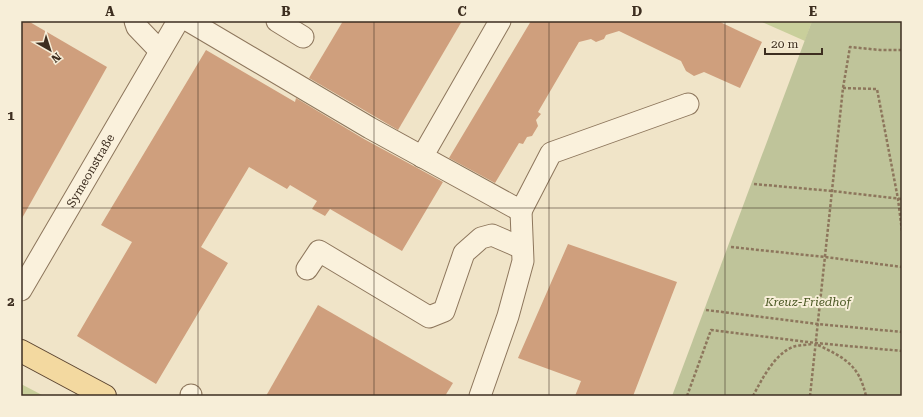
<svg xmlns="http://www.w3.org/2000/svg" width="923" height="417" font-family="'Roboto Serif',serif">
  <rect width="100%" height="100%" fill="#f0e4c8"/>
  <!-- green -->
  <g fill="#c9cf9b">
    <polygon points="760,21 812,21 805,41"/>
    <polygon points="21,384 44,396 21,396"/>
  </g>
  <!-- cemetery -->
  <polygon fill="#bfc49a" points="812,21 902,21 902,396 672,396"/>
  <!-- building -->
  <g fill="#cf9f7d">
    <polygon points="21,21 28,21 107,67 21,220"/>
    <polygon points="343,21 462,21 398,130 309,78"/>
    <polygon points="531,21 718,21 762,42 740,88 704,72 694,76 686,71 681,61 619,31 606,35 604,39 596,42 591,39 579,42 538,112 541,114 536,120 538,126 532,136 527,137 523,144 519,143 495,183 449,158"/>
    <polygon points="206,50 295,102 296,98 364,139 443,182 402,251 330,209 325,216 312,209 317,201 290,185 287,189 249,167 201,247 228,263 156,384 77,336 132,242 101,225"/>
    <polygon points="568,244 677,282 633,396 575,396 581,381 518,358"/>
    <polygon points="318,305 453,383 445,396 266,396"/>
  </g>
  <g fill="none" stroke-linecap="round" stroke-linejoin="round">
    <!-- minor casing -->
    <g stroke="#8d765c" stroke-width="23">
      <g id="minor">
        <polyline points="135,21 137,27 160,51"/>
        <polyline points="189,21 370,128 521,211 551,153 688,104"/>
        <polyline points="277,21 303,37"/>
        <polyline points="422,157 500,21"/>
        <polyline points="307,269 319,251 429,317 444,311 464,253 481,238 492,235 522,248"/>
        <path id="s1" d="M21 290 178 21"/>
        <polyline points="191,396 191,395"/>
        <polyline points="480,396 508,316 523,261 521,211"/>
      </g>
    </g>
    <!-- major casing -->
    <g stroke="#5b4430" stroke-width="24">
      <polyline id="major" points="21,351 105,396"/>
    </g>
    <!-- path -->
    <g stroke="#8d765c" stroke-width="2.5" stroke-dasharray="3 2" stroke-linecap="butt">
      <polyline points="843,88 877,89 898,199 902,231"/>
      <polyline points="754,184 832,191 902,199"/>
      <polyline points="731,247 825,257 902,267"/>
      <polyline points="706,310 818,324 902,332"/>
      <path d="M818 345C845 358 859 365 866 396"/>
      <polyline points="687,396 711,330 816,343 902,351"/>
      <path d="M753 396C762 379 776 351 796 346 801 345 807 345 812 344"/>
      <polyline points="810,396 843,88 850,47 880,50 902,50"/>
    </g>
    <!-- minor -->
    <use href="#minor" stroke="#faf1dc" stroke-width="21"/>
    <!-- major -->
    <use href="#major" stroke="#f3d9a0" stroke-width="22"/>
  </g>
  <!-- grid -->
  <path fill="none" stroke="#3d2e20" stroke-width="1" stroke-opacity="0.55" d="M198 21V396M374 21V396M549 21V396M725 21V396M21 208H902"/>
  <g text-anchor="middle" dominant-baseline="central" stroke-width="4" stroke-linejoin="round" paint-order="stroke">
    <!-- street labels -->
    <g font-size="12" fill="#3d2e20" stroke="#f7eed8">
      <text stroke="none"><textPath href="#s1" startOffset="138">Symeonstraße</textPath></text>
    </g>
    <!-- park labels -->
    <g font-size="12" font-style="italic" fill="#4d5a26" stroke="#f7eed8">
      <text x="808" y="302">Kreuz-Friedhof</text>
    </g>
  </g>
  <!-- border -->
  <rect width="923" height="417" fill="none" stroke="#f7eed8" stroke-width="44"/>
  <!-- north arrow -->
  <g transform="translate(50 50) rotate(141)" stroke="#f7eed8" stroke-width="3" paint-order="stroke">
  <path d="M0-3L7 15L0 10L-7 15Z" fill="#3d2e20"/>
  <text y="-6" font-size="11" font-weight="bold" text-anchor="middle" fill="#3d2e20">N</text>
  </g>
  <!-- scale -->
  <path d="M765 48v6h57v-6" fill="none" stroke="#3d2e20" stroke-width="2"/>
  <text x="771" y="48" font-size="12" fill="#3d2e20" stroke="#f7eed8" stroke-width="3" paint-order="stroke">20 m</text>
  <rect x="22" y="22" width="879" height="373" fill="none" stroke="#3d2e20" stroke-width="1.5"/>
  <g font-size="13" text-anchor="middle" font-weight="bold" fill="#3d2e20">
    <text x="110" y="16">A</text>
    <text x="286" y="16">B</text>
    <text x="462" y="16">C</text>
    <text x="637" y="16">D</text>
    <text x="813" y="16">E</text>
    <text x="11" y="120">1</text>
    <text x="11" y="306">2</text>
  </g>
</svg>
